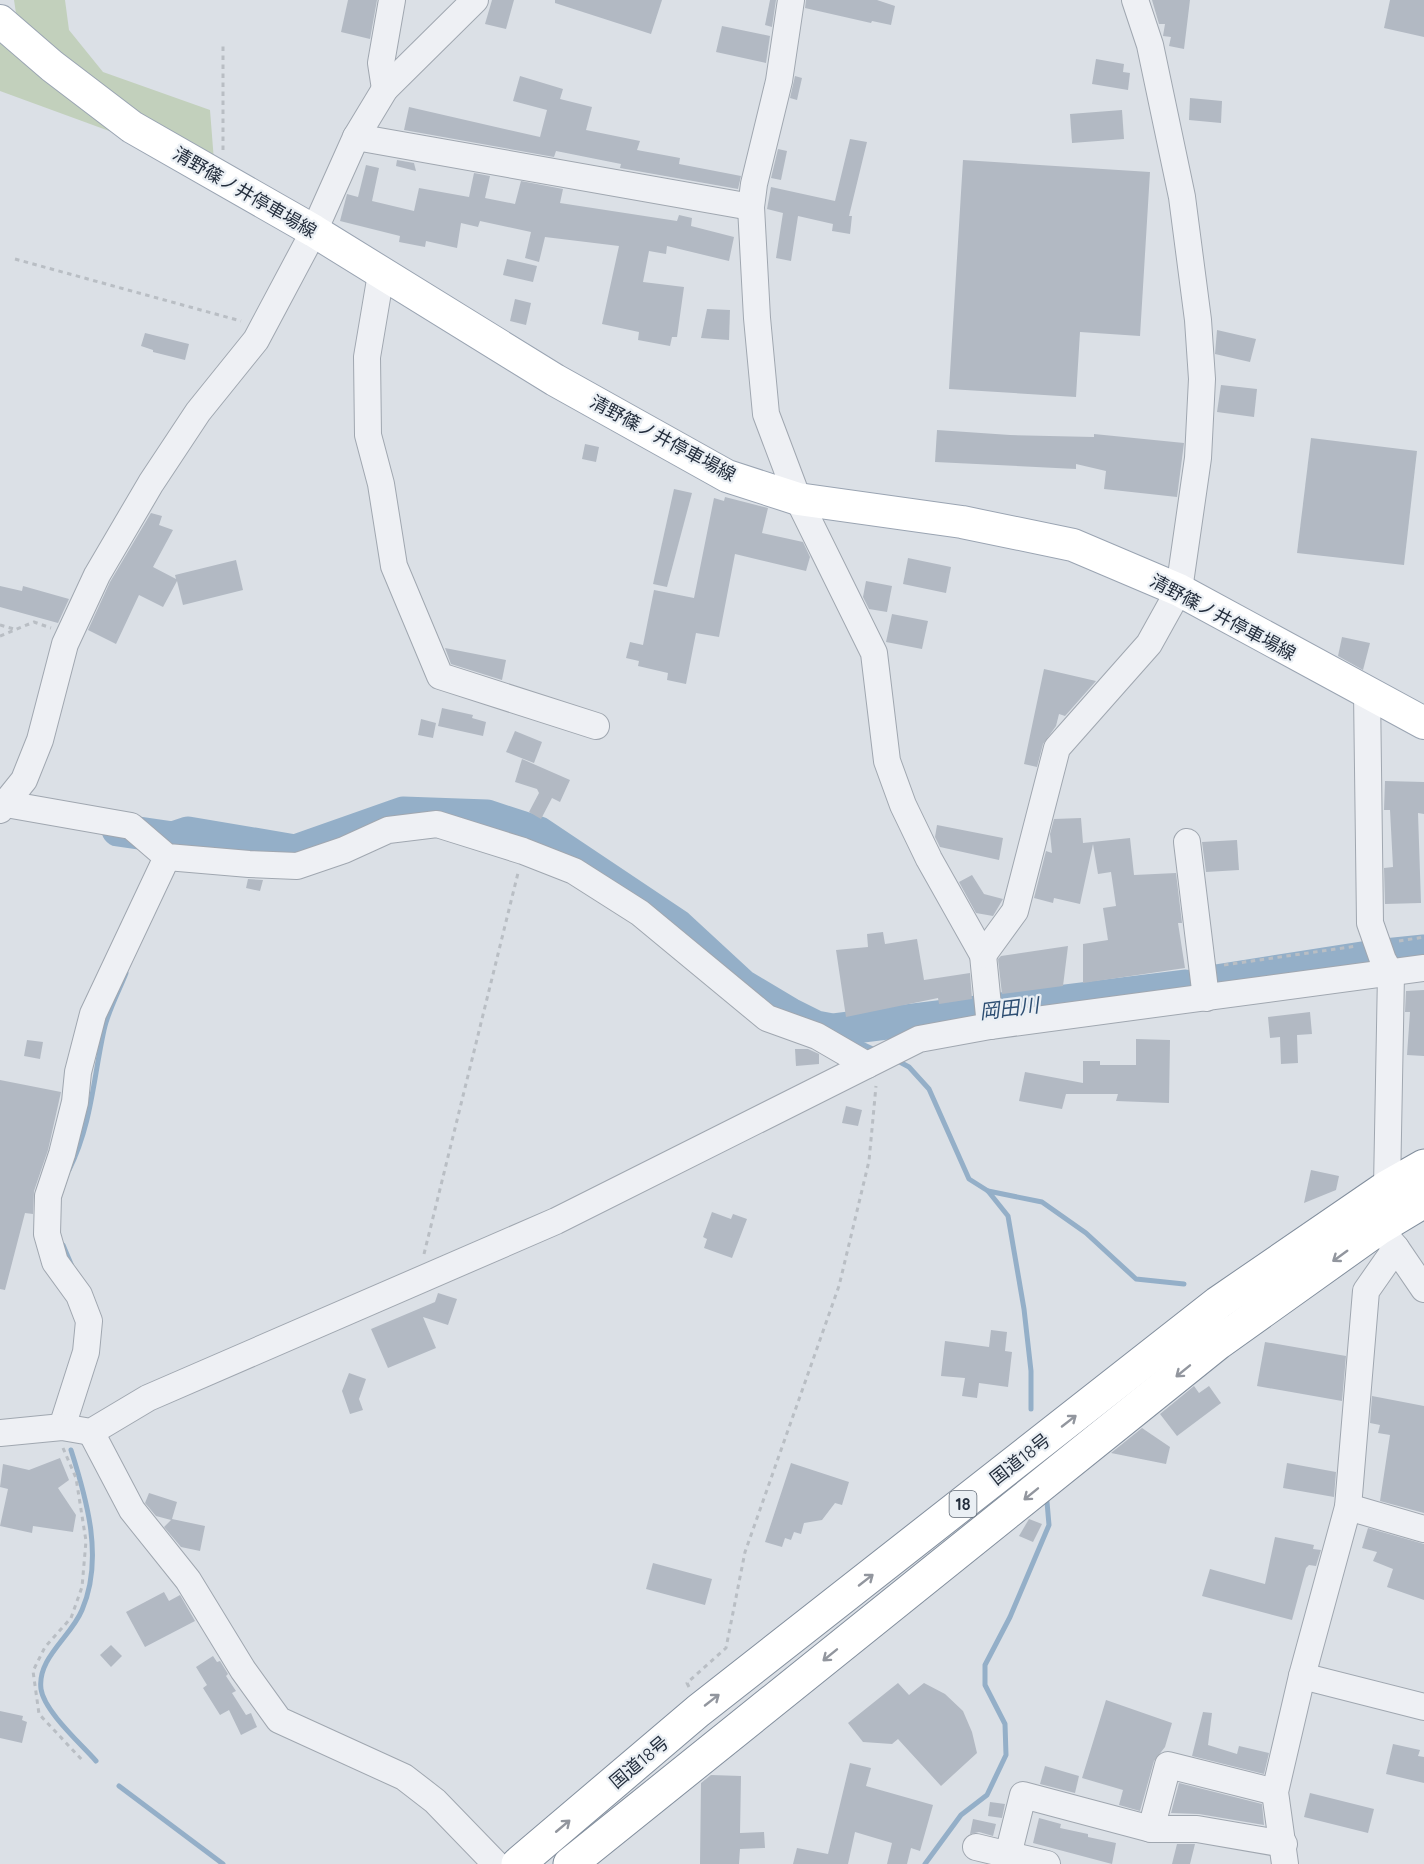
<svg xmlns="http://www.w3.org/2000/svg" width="1424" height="1864" font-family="Quicksand,'Noto Sans JP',sans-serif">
  <rect width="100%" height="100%" fill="#dbe0e6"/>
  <!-- green -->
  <g fill="#c2d0bc">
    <polygon points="14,0 65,0 69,30 103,72 210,110 214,161 121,106 17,20"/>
    <polygon points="0,40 1,40 112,132 0,91"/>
  </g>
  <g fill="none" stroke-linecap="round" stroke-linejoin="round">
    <!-- stream -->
    <g stroke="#94afc8" stroke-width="5">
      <polyline points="832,1030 877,1051"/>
      <polyline points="896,1060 909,1067 929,1089 969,1179 988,1191 1008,1216 1024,1309 1031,1371 1031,1409"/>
      <path d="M69 1170C92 1123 93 1080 104 1030 108 1011 119 991 126 973"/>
      <polyline points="988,1191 1042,1202 1086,1233 1136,1279 1184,1284"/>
      <polyline points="63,1245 71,1264"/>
      <path d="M71 1450C87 1500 104 1559 82 1610 71 1637 37 1658 41 1689 44 1711 81 1744 96 1761"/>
      <polyline points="119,1786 223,1864"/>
      <polyline points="925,1864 961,1815 987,1795 1006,1755 1005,1724 985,1685 985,1665 1010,1617 1049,1525 1047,1502"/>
    </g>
    <!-- river -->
    <g stroke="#94afc8" stroke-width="33">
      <polyline points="118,830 173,838 188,833 295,851 403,813 487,816 539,833 678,926 743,986 790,1014 816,1027 832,1030 1185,986"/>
      <polyline points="1216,981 1375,956 1424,951"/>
    </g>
  </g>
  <!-- building -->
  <g fill="#b2b9c3">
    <polygon points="348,0 377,0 370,39 341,32"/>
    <polygon points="492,0 514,0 506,29 485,24"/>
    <polygon points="555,0 662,0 651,34 555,3"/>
    <polygon points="770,0 776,0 772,27 765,25"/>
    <polygon points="806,0 877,0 895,6 891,25 872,21 871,23 805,8"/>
    <polygon points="1152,0 1190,0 1184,49 1169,46 1171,37 1163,36 1165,24 1159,24"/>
    <polygon points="1390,0 1424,0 1424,37 1384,28"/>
    <polygon points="722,26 770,36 766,63 716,52"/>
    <polygon points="1096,59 1124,64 1123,72 1130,73 1128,90 1092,84"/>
    <polygon points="520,76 563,89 560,99 592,107 586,130 640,141 637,150 680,158 679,164 741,176 738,189 620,168 621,164 556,151 554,157 404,130 409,107 540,137 547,110 513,101"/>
    <polygon points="795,76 802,78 797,100 790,98"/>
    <polygon points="1190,98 1222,101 1221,123 1189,120"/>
    <polygon points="1122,110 1124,139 1072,143 1070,114"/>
    <polygon points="850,139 867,142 849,216 852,216 850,234 832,231 833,224 798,216 791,261 776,258 783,213 767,209 771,187 835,201"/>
    <polygon points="778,149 787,151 781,180 771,178"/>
    <polygon points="397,160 414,163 416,171 396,166"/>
    <polygon points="963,160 1150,172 1140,336 1080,332 1076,397 949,389"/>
    <polygon points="366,165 379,168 372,201 414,211 419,188 469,197 474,173 490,176 485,198 515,204 521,181 563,189 560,203 677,221 679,215 692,218 691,226 734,237 729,261 667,246 666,254 649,251 643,282 684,287 677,337 672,337 670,346 638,340 639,332 602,324 619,246 545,237 539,262 525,258 531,232 480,221 478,227 461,223 457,248 426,241 425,247 399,242 400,236 340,221 347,194 358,197"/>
    <polygon points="507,259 537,266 533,282 503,275"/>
    <polygon points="515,299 531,303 526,325 510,321"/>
    <polygon points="707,309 730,310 729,340 701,338"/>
    <polygon points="1217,330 1256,339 1250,362 1215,354"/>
    <polygon points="145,333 189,344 185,360 153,352 153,350 141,346"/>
    <polygon points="1221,385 1257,389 1254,417 1217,412"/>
    <polygon points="937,430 1010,435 1094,437 1094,434 1184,443 1177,497 1104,489 1106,471 1076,464 1076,469 935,462"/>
    <polygon points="1311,438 1417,451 1404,565 1297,553"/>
    <polygon points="585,444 599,447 596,462 582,459"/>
    <polygon points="674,489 692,493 667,587 653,584"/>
    <polygon points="725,497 768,508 762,533 803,542 810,557 806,571 735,554 719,637 696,633 686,684 667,680 668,673 638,666 639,661 626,658 630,642 643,645 654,590 694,598 714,498 724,501"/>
    <polygon points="151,513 162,516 159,525 173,530 153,567 176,579 175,575 236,560 243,590 183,605 177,581 163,607 139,595 116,644 88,630 110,582"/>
    <polygon points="908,558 951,567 946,593 903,584"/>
    <polygon points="866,581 892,586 887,612 869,609 863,597"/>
    <polygon points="0,586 22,591 23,586 69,599 58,623 0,607"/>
    <polygon points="892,614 928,621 922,649 886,642"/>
    <polygon points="1342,637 1370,643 1363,670 1338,656"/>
    <polygon points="445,648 506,660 502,680 451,664"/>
    <polygon points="1044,669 1096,681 1065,716 1059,714 1056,726 1043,744 1037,767 1024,764"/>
    <polygon points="442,708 473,715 472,718 486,722 483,736 438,726"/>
    <polygon points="421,719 436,723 433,738 418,735"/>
    <polygon points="515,731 542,742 534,763 506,752"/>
    <polygon points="522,759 570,780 560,802 552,798 541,819 529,812 539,793 537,789 515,782"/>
    <polygon points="1385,781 1424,782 1424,814 1418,813 1421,903 1385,904 1384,868 1393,867 1390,810 1384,810"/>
    <polygon points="1081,818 1083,843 1130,838 1134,875 1176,873 1182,923 1178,923 1185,968 1083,983 1083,944 1108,940 1103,908 1116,906 1111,872 1098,874 1093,844 1080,904 1054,898 1053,903 1034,898 1046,851 1052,853 1050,834 1054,819"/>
    <polygon points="937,825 1003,838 999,860 940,847 935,837"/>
    <polygon points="1237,840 1239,870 1206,872 1202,842"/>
    <polygon points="972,875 984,894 1003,899 993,916 976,913 959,882"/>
    <polygon points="248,879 263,880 260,891 246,888"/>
    <polygon points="883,932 885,944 917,939 924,980 970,973 972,999 939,1004 938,998 846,1017 836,950 868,947 867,934"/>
    <polygon points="1068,946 1063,986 1002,994 998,959 1001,956"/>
    <polygon points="1424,990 1424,1056 1407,1055 1410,1012 1405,1012 1406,991"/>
    <polygon points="1310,1012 1312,1034 1297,1035 1298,1063 1281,1064 1280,1037 1270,1038 1268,1017"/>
    <polygon points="1136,1039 1170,1040 1169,1103 1116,1101 1118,1094 1066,1094 1062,1109 1019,1101 1025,1072 1083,1083 1083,1061 1100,1061 1100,1065 1136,1065"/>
    <polygon points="27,1040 43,1042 40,1059 24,1056"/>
    <polygon points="795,1049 808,1049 819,1054 819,1064 796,1066"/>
    <polygon points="0,1080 61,1092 48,1150 34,1191 33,1214 25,1213 5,1290 0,1289"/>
    <polygon points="846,1106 862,1110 858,1126 842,1123"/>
    <polygon points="1311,1170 1339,1176 1336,1190 1304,1203"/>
    <polygon points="712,1212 731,1219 733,1214 747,1219 732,1258 704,1248 707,1239 703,1237"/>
    <polygon points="438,1293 457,1299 448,1325 423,1317 436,1348 388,1368 371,1329 435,1302"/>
    <polygon points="991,1330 1007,1332 1005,1351 1012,1352 1008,1387 979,1383 977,1398 962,1396 965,1378 941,1376 945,1341 989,1347"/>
    <polygon points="1265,1342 1346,1356 1342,1401 1257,1386"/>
    <polygon points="349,1373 366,1379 359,1399 363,1410 350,1414 342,1391"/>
    <polygon points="1194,1386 1199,1393 1209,1386 1221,1403 1177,1436 1160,1414"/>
    <polygon points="1372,1396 1424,1406 1424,1513 1380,1501 1390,1435 1378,1433 1380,1425 1370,1423"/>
    <polygon points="1142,1428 1170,1447 1166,1464 1111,1453"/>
    <polygon points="60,1458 69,1480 58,1488 76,1515 73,1532 33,1526 32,1533 0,1526 8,1489 0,1487 3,1464 29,1470"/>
    <polygon points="791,1463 849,1482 842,1505 835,1503 822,1520 804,1523 801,1534 794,1532 791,1540 785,1538 782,1547 765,1542"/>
    <polygon points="1287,1463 1336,1472 1334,1497 1283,1488"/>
    <polygon points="149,1493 177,1502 172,1519 205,1526 200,1551 181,1547 164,1527 171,1520 156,1516 145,1503"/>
    <polygon points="1029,1519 1042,1524 1033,1542 1019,1536"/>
    <polygon points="1368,1528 1424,1544 1424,1600 1387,1587 1393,1569 1373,1561 1377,1552 1362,1548"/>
    <polygon points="1275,1537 1314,1545 1313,1549 1321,1550 1316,1566 1309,1565 1306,1568 1292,1620 1202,1596 1210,1569 1265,1584"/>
    <polygon points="653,1563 712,1579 705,1605 646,1589"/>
    <polygon points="164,1592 169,1601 180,1595 195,1621 145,1647 126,1612"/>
    <polygon points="111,1645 122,1656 111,1667 100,1655"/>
    <polygon points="213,1656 217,1662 220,1661 228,1674 226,1676 236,1691 232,1693 246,1715 251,1713 257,1727 241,1735 229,1710 220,1715 203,1688 207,1685 196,1667"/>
    <polygon points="898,1683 909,1695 924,1683 945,1694 963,1711 972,1732 977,1753 941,1786 898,1739 892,1744 863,1742 848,1723"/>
    <polygon points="1106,1700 1172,1723 1165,1747 1154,1761 1140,1811 1119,1805 1123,1790 1082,1778"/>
    <polygon points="0,1711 23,1716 22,1720 27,1722 22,1743 0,1738"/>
    <polygon points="1203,1712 1212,1713 1208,1745 1237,1754 1239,1746 1269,1753 1264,1774 1192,1756"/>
    <polygon points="1393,1744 1420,1750 1418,1756 1424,1757 1424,1783 1386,1774"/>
    <polygon points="850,1763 871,1768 866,1786 933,1805 920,1851 911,1848 907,1864 887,1864 892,1843 855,1832 848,1864 793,1864 797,1848 828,1854"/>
    <polygon points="1045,1766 1079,1776 1075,1793 1040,1784"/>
    <polygon points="711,1775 741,1776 740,1833 764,1832 765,1848 740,1849 739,1864 700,1864 701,1783"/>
    <polygon points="1179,1783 1262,1804 1264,1825 1199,1814 1171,1813"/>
    <polygon points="1310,1793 1374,1809 1368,1833 1304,1817"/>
    <polygon points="990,1802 1005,1804 1002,1818 988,1816"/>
    <polygon points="1039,1818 1061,1824 1060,1828 1088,1834 1088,1837 1116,1843 1112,1864 1033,1843"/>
    <polygon points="973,1819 996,1824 993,1836 979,1832 970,1834"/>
    <polygon points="1177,1844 1195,1844 1190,1864 1172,1864"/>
  </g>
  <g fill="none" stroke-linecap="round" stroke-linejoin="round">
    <!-- minor casing -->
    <g stroke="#a0a7b0" stroke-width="28">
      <g id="minor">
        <polyline points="791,0 779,81 754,184 751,207 757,318 766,414 798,499 874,653 887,761 903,805 929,859 983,955 990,1026"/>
        <polyline points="385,89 381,63 392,0"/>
        <polyline points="356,137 751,207"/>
        <polyline points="381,274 367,357 368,435 381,484 394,566 440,676 596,726"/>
        <polyline points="1367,692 1370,923 1383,960 1391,974 1387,1187"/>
        <polyline points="6,804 131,826 167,857 249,864 297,866 344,850 388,830 437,824 523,851 574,871 640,913 767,1018 817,1036 867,1065"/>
        <polyline points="0,810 24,780 40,740 65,644 97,575 151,483 198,412 256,340 314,231 356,137 385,89 475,0"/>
        <polyline points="1187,842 1206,998"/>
        <polyline points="983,955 1015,911 1057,748 1149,644 1179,590 1198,458 1202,379 1198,320 1182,197 1150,45 1135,0"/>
        <polyline points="1396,1248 1424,1289"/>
        <polyline points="62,1427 86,1352 89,1321 79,1295 55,1262 47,1234 48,1196 62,1154 75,1102 78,1072 93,1014 167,857"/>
        <polyline points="91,1432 132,1510 188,1580 243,1670 279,1720 404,1777 435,1801 496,1864"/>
        <polyline points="0,1433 62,1427 91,1432 148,1398 556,1221 919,1039 990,1026 1424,968"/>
        <polyline points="1348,1507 1424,1529"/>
        <polyline points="1302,1676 1424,1707"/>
        <polyline points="1151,1829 1168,1765 1275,1792"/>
        <polyline points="976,1847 1047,1864"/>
        <polyline points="1008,1855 1023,1795 1151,1829 1197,1829 1284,1844"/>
        <polyline points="1285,1864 1275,1792 1302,1676 1348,1507 1366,1291 1396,1248 1379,1228"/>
      </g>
    </g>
    <!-- major casing -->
    <g stroke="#9aa4b2" stroke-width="34">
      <polyline id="major" points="0,21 52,66 132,127 314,231 555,380 727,476 798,499 962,522 1073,545 1179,590 1424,723"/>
    </g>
    <!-- highway casing -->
    <g stroke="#828e9d" stroke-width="35">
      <g id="highway">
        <polyline points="518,1864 698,1711 1218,1303 1387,1187 1424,1166"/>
        <polyline points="570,1864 1218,1343 1379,1228 1424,1201"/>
      </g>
    </g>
    <!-- path -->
    <g stroke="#b9bec4" stroke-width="3" stroke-dasharray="4.5 4.5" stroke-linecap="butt">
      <polyline points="223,150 223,46"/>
      <polyline points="15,259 241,321"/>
      <polyline points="0,625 14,629"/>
      <polyline points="0,636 34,622 51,628"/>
      <polyline points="1399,941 1424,937"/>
      <polyline points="1224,965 1357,946"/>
      <polyline points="424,1254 518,873"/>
      <polyline points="63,1448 76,1478 86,1541 82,1587 71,1618 45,1647 33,1671 39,1714 83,1761"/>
      <polyline points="689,1687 687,1683 726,1648 745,1552 839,1286 869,1161 876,1086"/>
    </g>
    <!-- minor -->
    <use href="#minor" stroke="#eef0f4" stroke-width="26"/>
    <!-- major -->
    <use href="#major" stroke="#fff" stroke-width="32"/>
    <!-- highway -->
    <use href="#highway" stroke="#fff" stroke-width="33"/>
  </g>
  <!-- one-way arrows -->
  <defs><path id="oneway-shaft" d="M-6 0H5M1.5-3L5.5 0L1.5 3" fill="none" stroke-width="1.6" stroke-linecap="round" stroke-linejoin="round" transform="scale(1.5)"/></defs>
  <g stroke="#92969e">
    <use href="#oneway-shaft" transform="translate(1340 1256) rotate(144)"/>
    <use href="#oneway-shaft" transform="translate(1183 1371) rotate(141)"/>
    <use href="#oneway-shaft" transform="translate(1069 1421) rotate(-38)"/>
    <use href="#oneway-shaft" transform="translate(1031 1494) rotate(141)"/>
    <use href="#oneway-shaft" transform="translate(866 1580) rotate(-38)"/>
    <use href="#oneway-shaft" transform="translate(830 1655) rotate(141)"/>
    <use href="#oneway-shaft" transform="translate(712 1700) rotate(-38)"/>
    <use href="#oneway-shaft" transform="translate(563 1826) rotate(-40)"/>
  </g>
  <g text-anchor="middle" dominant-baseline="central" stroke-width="4.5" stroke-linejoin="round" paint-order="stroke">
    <!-- shield labels -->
    <rect fill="#eaeff4" stroke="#5f6874" stroke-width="1.5" x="949.5" y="1491" width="27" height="26" rx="4.5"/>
    <g font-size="16" font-weight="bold" fill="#242e3d">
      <text x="963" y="1504">18</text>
    </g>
    <!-- street labels -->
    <g font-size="18" fill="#242e3d" stroke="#eaeff4">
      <text transform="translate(245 192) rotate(30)">清野篠ノ井停車場線</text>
      <text transform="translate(663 438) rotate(28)">清野篠ノ井停車場線</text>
      <text transform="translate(1223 617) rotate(28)">清野篠ノ井停車場線</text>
      <text transform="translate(1020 1459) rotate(-38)">国道18号</text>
      <text transform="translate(639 1762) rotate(-40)">国道18号</text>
    </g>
    <!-- water labels -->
    <g font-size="20" font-style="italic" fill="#2d4e72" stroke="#eaeff4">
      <text transform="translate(1009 1008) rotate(-7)">岡田川</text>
    </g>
  </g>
</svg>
